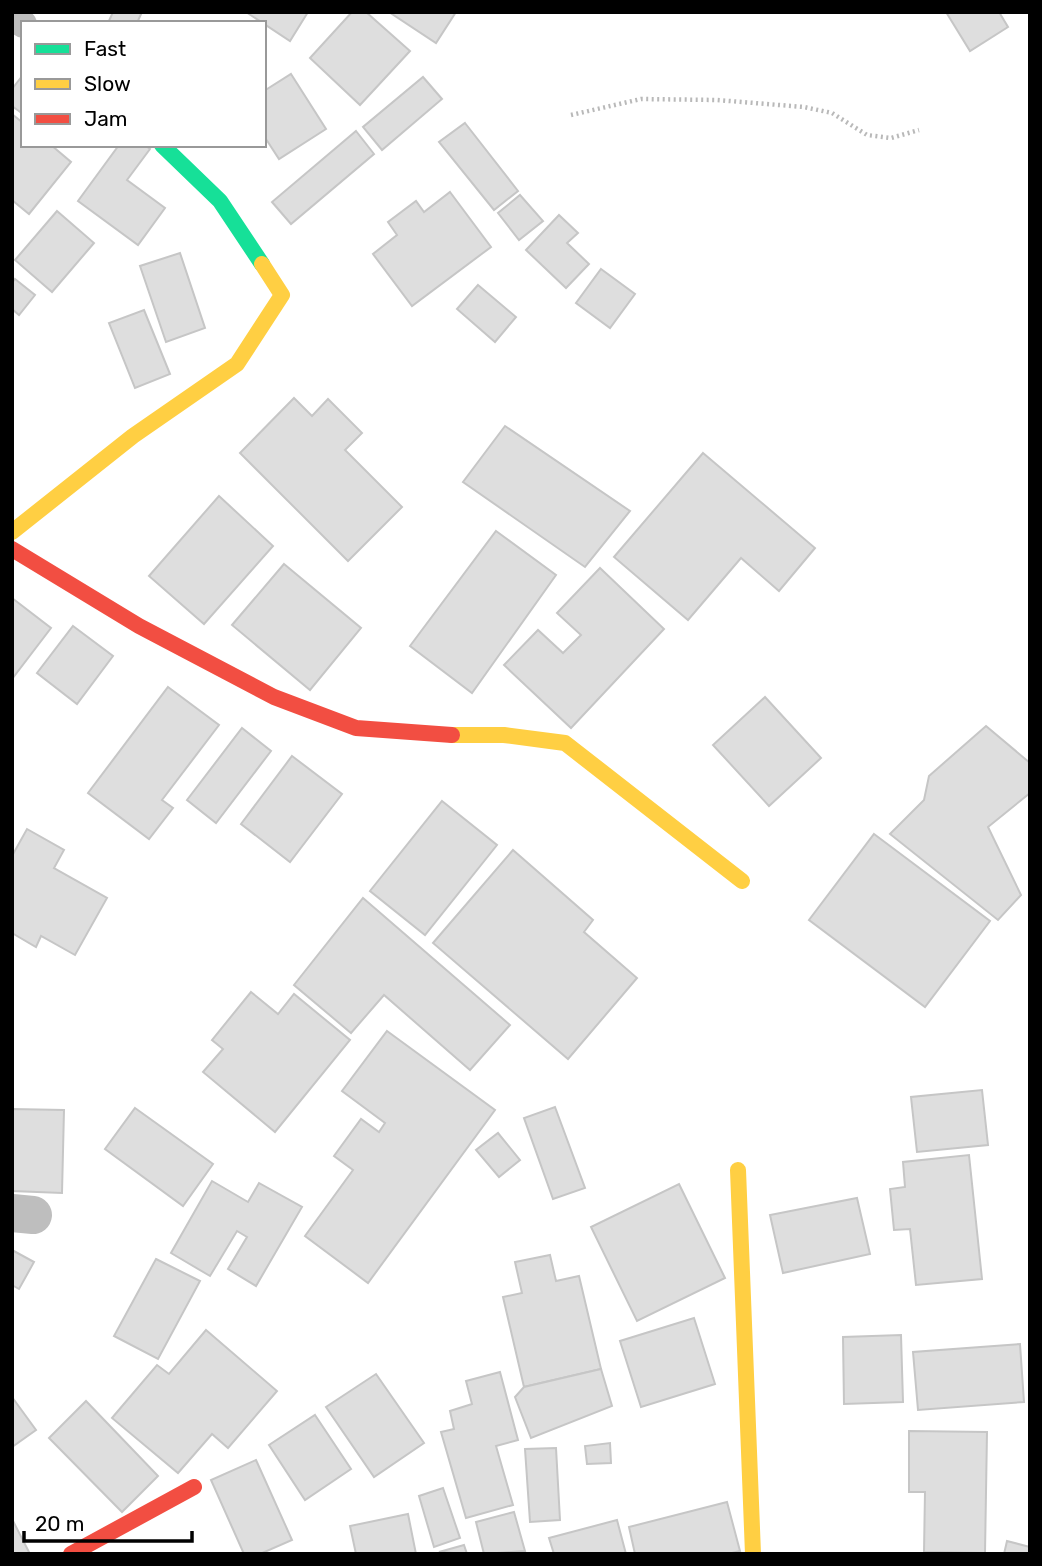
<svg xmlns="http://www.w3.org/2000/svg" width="1042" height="1566" font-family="Rubik,sans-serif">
  <rect width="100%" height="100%" fill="#fff"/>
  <!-- building -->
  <g fill="#dedede" stroke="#c6c6c6" stroke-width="2">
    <polygon points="113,12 142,12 137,23 108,23"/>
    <polygon points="246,12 308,12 290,41"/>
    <polygon points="352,12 366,12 410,51 360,105 310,58"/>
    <polygon points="389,12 456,12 436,43"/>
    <polygon points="946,12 999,12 1008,27 970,51"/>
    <polygon points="291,74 326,129 279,159 264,136 264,91"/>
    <polygon points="23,75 23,114 12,106 12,89"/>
    <polygon points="423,77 442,99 382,150 363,127"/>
    <polygon points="12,114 23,123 23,145 51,145 71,162 29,214 12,200"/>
    <polygon points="465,123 518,191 494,210 439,142"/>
    <polygon points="356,131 374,154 291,224 272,202"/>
    <polygon points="119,145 145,145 150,149 127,180 165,208 138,245 78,201"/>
    <polygon points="450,192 491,247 412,306 373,254 397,235 388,222 416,201 424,212"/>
    <polygon points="520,195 543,221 519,240 498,213"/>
    <polygon points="57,211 94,243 52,292 15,260"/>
    <polygon points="559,215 578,233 567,243 589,264 566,288 526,250"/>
    <polygon points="180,253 205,328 166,342 140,266"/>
    <polygon points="601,269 635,294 610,328 576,303"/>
    <polygon points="15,279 35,295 19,315 12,309 12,283"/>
    <polygon points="478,285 516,317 495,342 457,309"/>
    <polygon points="144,310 170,374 135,388 109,323"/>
    <polygon points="294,398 312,416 328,399 362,433 345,450 402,507 348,561 240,453"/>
    <polygon points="505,426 630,511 585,567 463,482"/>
    <polygon points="703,453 815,548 779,591 741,558 688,620 614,557"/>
    <polygon points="219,496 273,546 204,624 149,576"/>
    <polygon points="496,531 556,575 472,693 410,646"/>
    <polygon points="284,564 361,628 310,690 232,625"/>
    <polygon points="600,568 664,629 571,728 504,665 538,630 563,653 581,635 557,613"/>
    <polygon points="12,598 51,628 12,679"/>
    <polygon points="73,626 113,656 77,704 37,673"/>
    <polygon points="168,687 219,725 162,800 173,808 149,839 88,793"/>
    <polygon points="765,697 821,758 769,806 713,745"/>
    <polygon points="986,726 1030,763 1030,793 988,827 1021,895 998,920 890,834 924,800 929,776"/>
    <polygon points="242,728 271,751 216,823 187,800"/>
    <polygon points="292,756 342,794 290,862 241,824"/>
    <polygon points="442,801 497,845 425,935 370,891"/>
    <polygon points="27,829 64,850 54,868 107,898 75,955 41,936 36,947 12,933 12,856"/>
    <polygon points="874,834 990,921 925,1007 809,920"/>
    <polygon points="513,850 593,920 584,932 637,978 568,1059 433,943"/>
    <polygon points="363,898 510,1025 470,1070 384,995 351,1033 294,985"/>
    <polygon points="251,992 278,1014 294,994 350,1040 275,1132 203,1072 223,1049 212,1040"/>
    <polygon points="387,1031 495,1110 368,1283 305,1236 353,1170 334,1156 361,1119 379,1132 385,1123 342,1091"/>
    <polygon points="982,1090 988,1145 917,1152 911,1097"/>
    <polygon points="555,1107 585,1188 553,1199 524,1118"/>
    <polygon points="135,1108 213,1164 183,1206 105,1149"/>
    <polygon points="12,1109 64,1110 62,1193 12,1191"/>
    <polygon points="498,1133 520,1160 499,1177 476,1150"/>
    <polygon points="969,1155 982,1279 916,1285 910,1229 894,1230 890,1189 905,1187 903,1162"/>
    <polygon points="212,1181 248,1202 259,1183 302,1207 256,1286 228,1269 247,1237 237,1231 210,1276 171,1253"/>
    <polygon points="679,1184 725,1278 637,1321 591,1227"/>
    <polygon points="857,1198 870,1254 783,1273 770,1215"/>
    <polygon points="12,1250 34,1262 19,1289 12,1285"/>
    <polygon points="550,1255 556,1281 579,1276 601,1369 524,1387 503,1297 522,1293 515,1262"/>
    <polygon points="156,1259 200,1281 158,1359 114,1336"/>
    <polygon points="694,1318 715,1384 641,1407 620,1341"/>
    <polygon points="206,1330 277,1391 228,1448 212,1434 178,1473 112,1418 157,1365 169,1374"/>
    <polygon points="901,1335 903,1402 844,1404 843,1337"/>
    <polygon points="1020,1344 1024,1402 918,1410 913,1352"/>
    <polygon points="601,1369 612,1406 531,1438 515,1397 524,1387"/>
    <polygon points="500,1372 518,1440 496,1446 513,1505 466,1518 441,1432 454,1429 450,1411 472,1404 466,1381"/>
    <polygon points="376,1374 424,1443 374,1477 326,1407"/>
    <polygon points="12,1397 36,1430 12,1447"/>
    <polygon points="86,1401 158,1476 122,1512 49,1438"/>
    <polygon points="315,1415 351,1469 305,1500 269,1445"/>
    <polygon points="909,1431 987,1432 985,1553 924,1552 925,1492 909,1492"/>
    <polygon points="610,1443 611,1463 587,1464 585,1446"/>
    <polygon points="556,1448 560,1520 530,1522 525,1449"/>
    <polygon points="256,1460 292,1540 260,1554 244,1554 211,1480"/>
    <polygon points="443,1488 460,1538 434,1547 419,1496"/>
    <polygon points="727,1502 740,1551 728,1554 635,1554 629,1527"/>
    <polygon points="514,1512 525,1551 484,1554 476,1522"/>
    <polygon points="408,1514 416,1554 356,1554 350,1526"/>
    <polygon points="12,1519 30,1554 12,1554"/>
    <polygon points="617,1520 626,1554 554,1554 549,1538"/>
    <polygon points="1007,1541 1030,1547 1030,1554 1004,1554"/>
    <polygon points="464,1545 467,1554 439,1552"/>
  </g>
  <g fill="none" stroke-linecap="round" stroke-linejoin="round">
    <!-- path -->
    <polyline stroke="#b9b9b9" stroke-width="4.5" stroke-dasharray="2 3.5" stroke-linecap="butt" points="571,115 641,99 717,100 804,107 832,113 867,135 891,138 919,130"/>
    <!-- lane -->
    <polyline stroke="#bebebe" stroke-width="28" points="12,15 23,24"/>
    <!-- street -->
    <polyline stroke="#bebebe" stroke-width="38" points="12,1213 33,1215"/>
    <!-- fast -->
    <polyline stroke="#16e098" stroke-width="16" points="162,145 220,201 262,264"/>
    <!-- slow -->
    <g stroke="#ffcf43" stroke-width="16">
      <polyline points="12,532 133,436 237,364 282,295 262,264"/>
      <polyline points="452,735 504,735 565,743 742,881"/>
      <polyline points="738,1170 753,1554"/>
    </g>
    <!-- jam -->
    <g stroke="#f24e42" stroke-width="16">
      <polyline points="12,549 139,626 274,697 356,728 452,735"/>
      <polyline points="71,1554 194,1487"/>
    </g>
  </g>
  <!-- border -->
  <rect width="1042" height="1566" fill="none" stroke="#000000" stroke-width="28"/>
  <!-- legend -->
  <rect x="21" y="21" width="245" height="126" fill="#ffffff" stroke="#999999" stroke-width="2"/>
  <rect x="35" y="44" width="35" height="10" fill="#16e098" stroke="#999999" stroke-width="2"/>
  <text x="84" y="56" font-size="21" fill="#000000">Fast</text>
  <rect x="35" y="79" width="35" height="10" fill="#ffcf43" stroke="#999999" stroke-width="2"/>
  <text x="84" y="91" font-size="21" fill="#000000">Slow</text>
  <rect x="35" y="114" width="35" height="10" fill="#f24e42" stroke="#999999" stroke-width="2"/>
  <text x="84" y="126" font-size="21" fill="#000000">Jam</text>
  <!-- scale -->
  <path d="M24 1531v10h168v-10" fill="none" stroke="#000000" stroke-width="3.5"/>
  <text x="35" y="1531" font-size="21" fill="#000000" stroke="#ffffff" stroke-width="5" paint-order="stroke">20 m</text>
</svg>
